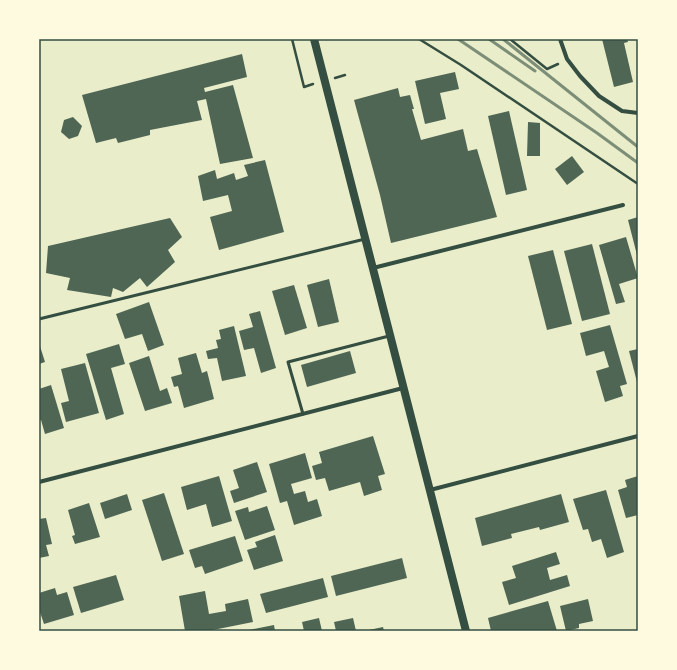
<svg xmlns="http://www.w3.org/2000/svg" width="677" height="670" font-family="'Work Sans',sans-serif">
  <rect width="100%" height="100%" fill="#e9edc9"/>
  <!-- building -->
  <g fill="#4f6655">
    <polygon points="602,39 627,39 628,42 624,43 633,82 614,87"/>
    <polygon points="242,54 247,77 204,88 205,92 233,85 253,158 220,164 206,99 197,101 202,120 150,130 150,135 118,143 116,138 96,143 82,95"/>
    <polygon points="455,72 459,89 440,93 446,119 425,124 415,81"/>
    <polygon points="398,88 400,97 410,95 414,109 412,109 421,140 463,129 468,151 477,149 497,217 391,243 380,195 354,100"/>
    <polygon points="509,111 527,190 506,195 488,116"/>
    <polygon points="73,117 82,126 78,136 69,139 61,132 64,120"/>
    <polygon points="528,122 540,123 540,156 527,156"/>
    <polygon points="572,156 584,172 567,185 555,169"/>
    <polygon points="265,160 284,232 219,250 210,217 232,211 228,195 203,201 198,176 215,170 217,179 234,173 236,180 248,176 244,165"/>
    <polygon points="638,217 638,255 637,255 628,220"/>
    <polygon points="170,218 182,237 168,250 175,262 147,287 140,278 123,292 113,288 111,297 67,290 70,278 46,273 48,246"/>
    <polygon points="626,237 638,278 619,284 625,302 616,304 599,245"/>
    <polygon points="592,244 610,314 582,321 564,251"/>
    <polygon points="553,250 572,324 547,330 528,256"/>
    <polygon points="329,279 339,322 318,327 307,285"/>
    <polygon points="294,285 307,328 285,335 272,291"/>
    <polygon points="149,302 164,345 148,351 142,334 125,339 116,314"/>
    <polygon points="260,311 276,368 261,373 254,348 244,350 239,331 253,327 249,314"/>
    <polygon points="610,325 627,384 620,386 623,396 605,402 596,371 609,367 604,351 586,356 580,333"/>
    <polygon points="234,326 246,376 222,381 217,358 208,359 206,351 218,348 216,340 221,339 219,330"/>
    <polygon points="39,343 45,362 39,364"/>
    <polygon points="119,344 125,364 111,368 124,414 106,420 86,354"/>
    <polygon points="638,349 638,382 637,382 629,351"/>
    <polygon points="350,351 356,373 307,387 301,365"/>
    <polygon points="196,353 202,373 207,371 214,399 184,408 178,386 174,387 171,377 182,374 178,358"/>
    <polygon points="149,356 160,391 167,388 172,403 145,411 129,363"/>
    <polygon points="85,363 99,413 66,422 61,403 69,401 61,369"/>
    <polygon points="51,385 64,428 45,434 41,420 39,420 39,389"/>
    <polygon points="373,436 385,474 378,476 382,490 364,496 360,482 329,491 325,478 316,480 312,466 322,463 319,452"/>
    <polygon points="305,453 312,478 291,484 294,494 305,491 308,502 317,499 322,516 294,525 287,501 280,503 269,464"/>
    <polygon points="257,462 267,492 234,503 230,491 239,488 233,470"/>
    <polygon points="219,476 232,521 212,527 206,504 187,510 181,487"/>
    <polygon points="638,476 638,515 626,518 618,490 627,487 625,480"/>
    <polygon points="606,490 624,552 607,558 601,539 592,542 588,529 583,530 573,499"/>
    <polygon points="164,493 184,554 162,561 142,500"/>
    <polygon points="127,494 132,510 105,519 100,503"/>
    <polygon points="561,494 569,522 540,530 539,527 511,534 512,538 482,546 475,518"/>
    <polygon points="89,503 100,537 75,544 72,536 75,535 68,510"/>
    <polygon points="267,506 275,530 245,540 235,511 248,507 249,512"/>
    <polygon points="46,518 52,544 46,545 49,556 39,558 39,519"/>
    <polygon points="275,535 283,561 254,570 247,550 257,547 255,542"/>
    <polygon points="235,536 243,561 205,574 202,566 195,568 189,550"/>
    <polygon points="556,552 560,564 547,568 550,580 567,575 570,586 509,605 502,582 516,578 512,566"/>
    <polygon points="402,558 407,578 336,596 331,576"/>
    <polygon points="116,575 124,600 81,613 73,587"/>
    <polygon points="323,578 328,597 266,613 260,594"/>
    <polygon points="55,588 57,595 67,592 74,615 44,624 39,609 39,593"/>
    <polygon points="205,591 209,614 226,611 225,604 248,599 253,622 208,631 185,631 179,596"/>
    <polygon points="588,599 593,621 579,624 579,628 566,631 560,606"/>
    <polygon points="548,601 557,631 491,631 488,618"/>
    <polygon points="319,618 322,631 304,631 302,622"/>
    <polygon points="353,618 356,631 336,631 334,622"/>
    <polygon points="274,625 275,631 249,631 249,630"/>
    <polygon points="383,627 384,631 369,631 369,630"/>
  </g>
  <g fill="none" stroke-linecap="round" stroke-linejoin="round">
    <!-- path -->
    <g stroke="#344e41" stroke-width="2.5">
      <polyline points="292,39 304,87 313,84"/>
      <polyline points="419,39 461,65 638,184"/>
      <polyline points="510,39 547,69 558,64"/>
      <polyline points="335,78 345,75"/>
    </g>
    <!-- service -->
    <g stroke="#344e41" stroke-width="3">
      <polyline points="39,319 365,239"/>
      <polyline points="303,414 288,362 389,336"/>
    </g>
    <!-- minor -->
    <g stroke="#344e41" stroke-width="4">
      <polyline points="560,39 567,59 580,76 599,96 622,111 638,113"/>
      <polyline points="373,268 623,205"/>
      <polyline points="39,482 403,388"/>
      <polyline points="430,490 638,436"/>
    </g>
    <!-- secondary -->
    <polyline stroke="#344e41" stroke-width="8" points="314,39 466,631"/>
    <!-- rail -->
    <g stroke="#7c8e77" stroke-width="3">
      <polyline points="458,39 597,133 638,163"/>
      <polyline points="489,39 535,71"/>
      <polyline points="503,39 638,147"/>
    </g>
  </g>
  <!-- border -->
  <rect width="677" height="670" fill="none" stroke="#fefae0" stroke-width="80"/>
  <rect x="40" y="40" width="597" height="590" fill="none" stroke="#344e41" stroke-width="1.5"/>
</svg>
